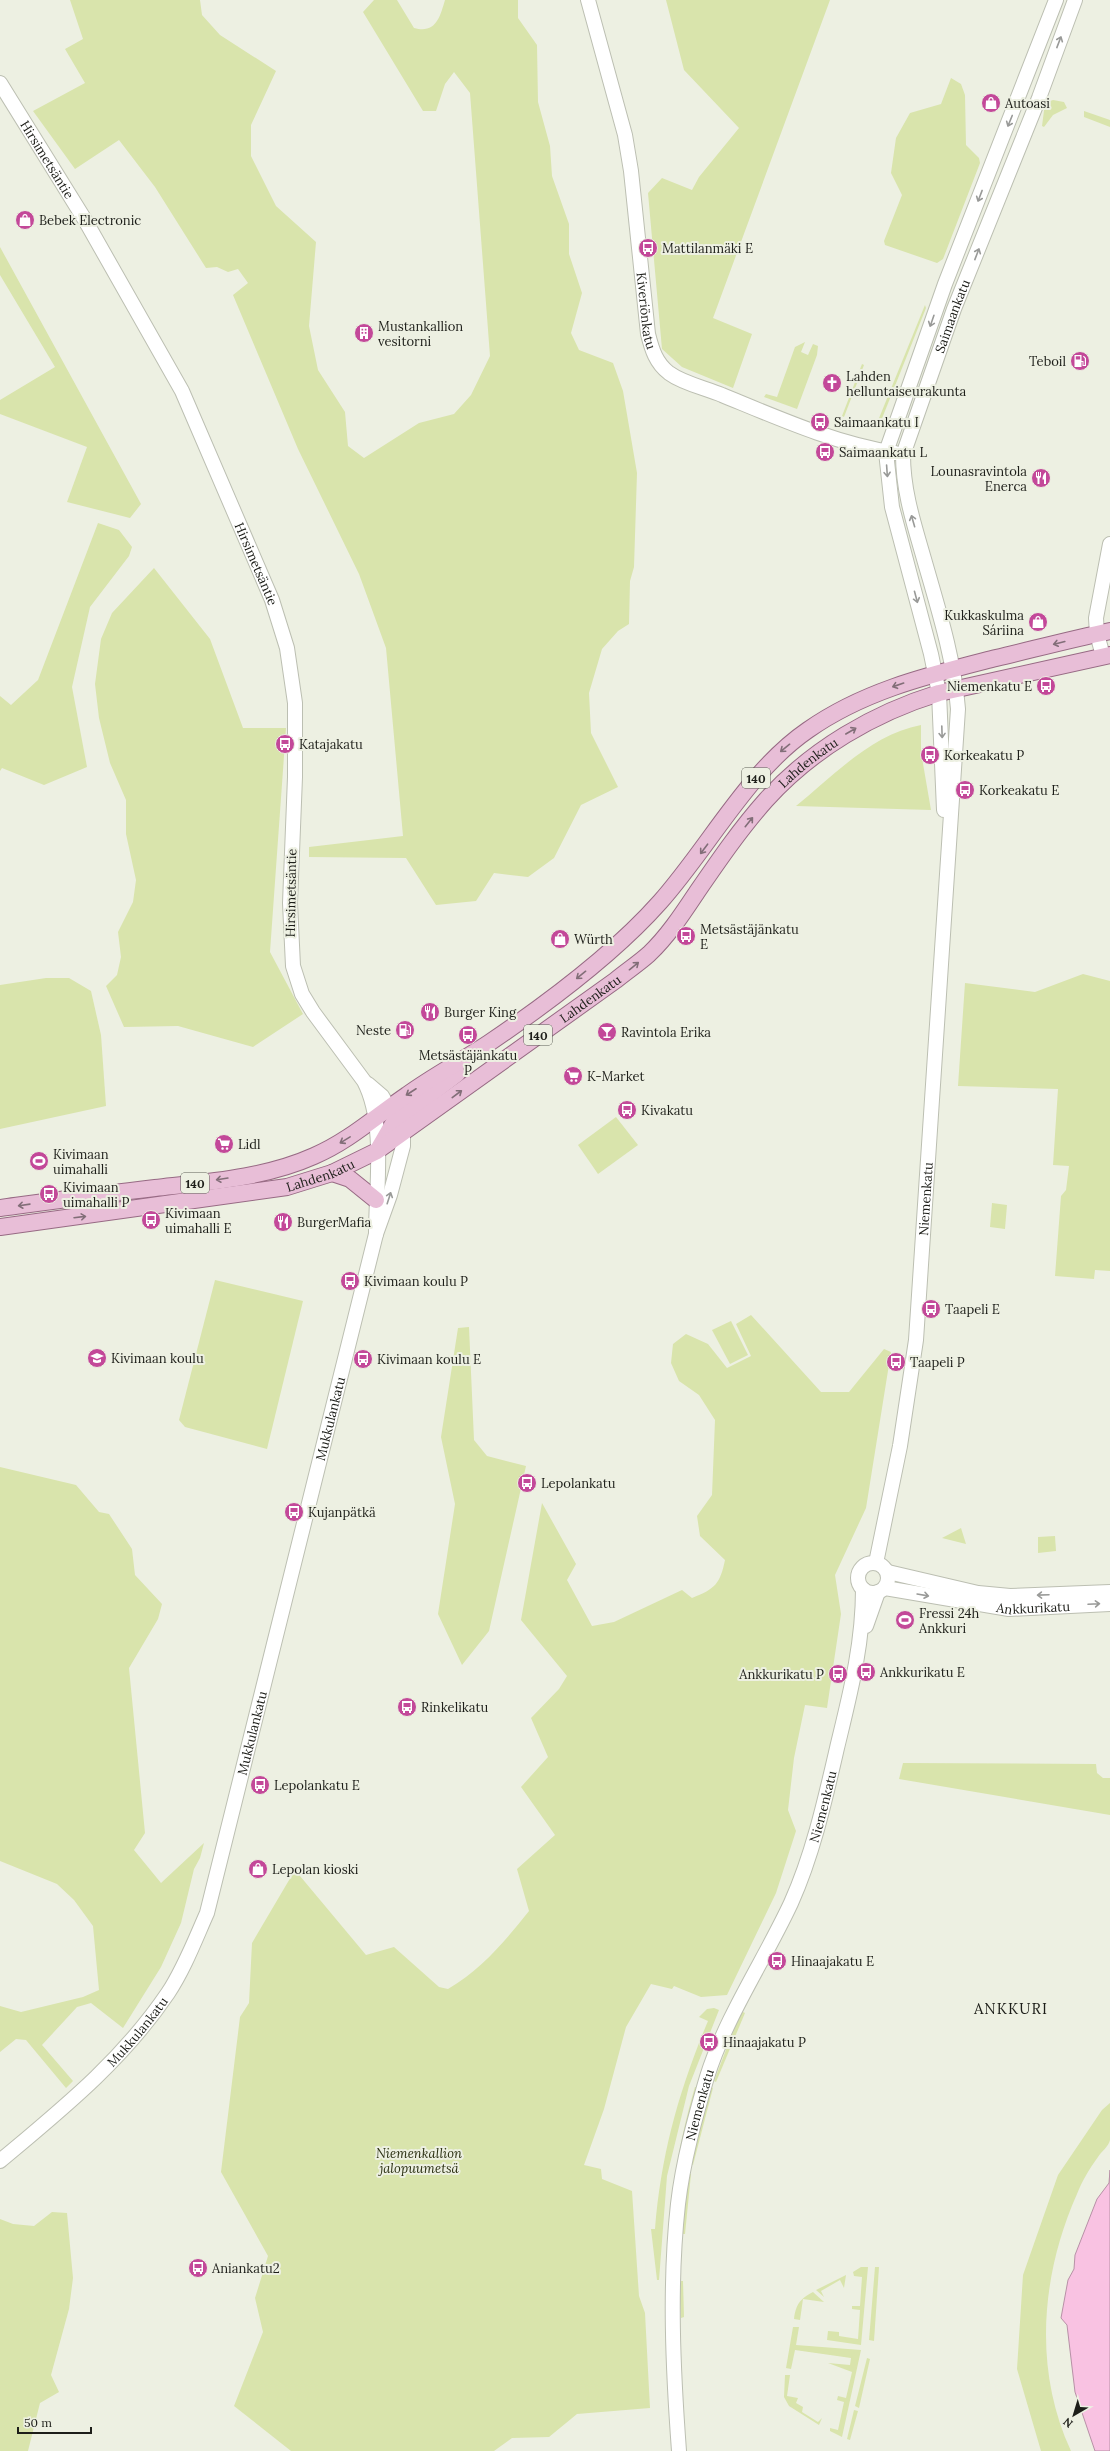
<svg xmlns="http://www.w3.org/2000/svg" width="1110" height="2451" font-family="Lora,serif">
  <rect width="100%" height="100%" fill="#edf0e2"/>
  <!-- green -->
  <g fill="#d9e4ac">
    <path d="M70 0H200L202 15 220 35 276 71 251 125V156L276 206 316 242 309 326 318 370 345 412 348 446 364 458 419 423 454 414 471 395 490 356 470 93 454 72 445 84 436 111H423L363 12 374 0H397L414 28C436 34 440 17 445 0H518V18L537 45 538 102 550 146 552 176 569 224V254L582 293 571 333 579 350 613 363 623 391 637 473 634 567 630 581 629 624 618 631 602 649 589 693 591 733 618 787 581 805 554 858 528 877 494 873 476 901 436 905 406 858 309 857V847L403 836 386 648 359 574 298 449 233 295 248 283 238 269 228 272 217 267 206 268 155 187 119 140 75 169 33 111 85 83 65 49 83 39Z"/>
    <polygon points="666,0 830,0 713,318 752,334 733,388 682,367 662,349 648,193 662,178 692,190 699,177 739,128 684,70"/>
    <polygon points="951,78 961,84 965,95 966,145 979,158 980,163 943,259 937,263 885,245 884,241 902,195 891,173 896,138 910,113 941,104"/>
    <polygon points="1053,100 1064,102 1067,108 1053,115 1044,127 1042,126 1045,103"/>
    <polygon points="1084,111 1110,120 1110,127 1084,117"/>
    <polygon points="0,247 141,504 130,518 67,502 87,447 0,414 0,400 55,367 0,275"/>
    <polygon points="925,305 926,308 879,426 875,428"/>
    <polygon points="805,342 801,352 808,355 813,344 818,346 817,355 797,409 764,397 766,394 777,397 795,347"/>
    <polygon points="862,364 864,365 844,417 842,416"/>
    <polygon points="98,523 119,530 132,547 129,556 90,607 72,687 87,767 44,785 2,768 0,771 0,696 11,705 38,680"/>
    <polygon points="154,568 210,639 243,728 286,728 270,952 303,1014 253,1047 178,1026 124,1027 106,986 117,975 121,957 118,932 133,902 136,880 126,834 126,800 110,763 99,718 95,684 101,639 112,613"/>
    <path d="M921 725V752L931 810 796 806C833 776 872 734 921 725Z"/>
    <polygon points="1083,974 1110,981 1110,1271 1095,1270 1094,1279 1055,1276 1061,1196 1066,1190 1069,1166 1053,1165 1058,1089 958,1086 965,983 1035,992"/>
    <polygon points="46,978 69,978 91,991 101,1035 106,1106 0,1129 0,985"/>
    <polygon points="616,1117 638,1145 598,1174 578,1145"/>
    <polygon points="992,1203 1007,1205 1005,1229 990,1227"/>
    <polygon points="215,1280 303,1301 267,1449 185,1427 179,1420"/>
    <path d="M751 1315 821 1392H849L884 1349 891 1352 866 1508 835 1575 841 1614 827 1708 805 1705 794 1758 788 1810 796 1831 776 1893 727 1995 701 1997 674 1986 672 1989 651 1984 626 2027 604 2109 584 2165 601 2169 602 2179 632 2191 639 2296 645 2313 650 2408 577 2414 549 2437 512 2438 494 2451H291L234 2406 263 2332 255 2298 268 2256 221 2172 240 2017 249 2003 252 1943 295 1870 366 1955 394 1947 439 1987 448 1989C482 1969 505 1941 529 1911L517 1869 555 1835 521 1787 548 1757 531 1718 559 1689 567 1676 521 1620 542 1503 576 1564 567 1580 592 1626 614 1622 682 1590 692 1598C715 1589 720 1584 725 1560L700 1536 697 1516 712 1495 715 1420 699 1395 679 1381 671 1363 673 1344 686 1334 708 1344 727 1368 751 1356 736 1324Z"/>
    <polygon points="731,1321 748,1355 730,1364 712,1330"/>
    <polygon points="469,1327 474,1440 487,1456 526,1466 489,1631 462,1665 438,1614 455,1504 441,1437 458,1328"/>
    <polygon points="0,1467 76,1485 99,1512 109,1514 132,1549 135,1575 162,1604 158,1619 129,1668 145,1833 134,1850 161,1883 204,1843 200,1858 194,1869 181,1923 161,1967 123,2028 91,2003 77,2007 42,2045 73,2081 66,2088 26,2040 16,2039 0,2052 0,2006 21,2012 83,1997 99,1990 93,1926 74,1900 57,1884 0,1861"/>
    <polygon points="961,1528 966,1544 942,1538"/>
    <polygon points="1055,1536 1056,1551 1038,1553 1038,1537"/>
    <polygon points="903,1763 1096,1764 1097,1773 1103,1778 1110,1778 1110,1815 899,1779"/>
    <path d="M714 2008 719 2010 689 2086 667 2176 659 2280H657L651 2229H655C661 2154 679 2090 708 2021L699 2017 707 2009Z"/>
    <polygon points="741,2011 745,2013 716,2082 714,2081"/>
    <path d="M695 2087H698C678 2149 671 2200 668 2264H667C670 2200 677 2148 695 2087Z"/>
    <polygon points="711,2087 713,2088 693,2165 689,2163"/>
    <path d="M1110 2103C1110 2115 1110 2128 1110 2140 1109 2146 1101 2152 1098 2157 1090 2168 1082 2181 1077 2194 1041 2275 1033 2369 1071 2451H1041L1017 2369 1023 2275 1058 2175 1102 2110Z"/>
    <polygon points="687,2173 691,2174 685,2234 681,2234"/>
    <polygon points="52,2212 67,2213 73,2278 69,2309 51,2375 59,2392 40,2403 28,2451 0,2451 0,2219 13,2224 34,2226"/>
    <polygon points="861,2267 868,2267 861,2345 827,2340 828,2331 839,2332 839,2336 858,2339 860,2310 852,2309 852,2306 860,2306 862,2277 854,2276 853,2272"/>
    <polygon points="875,2267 879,2267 874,2341 869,2340"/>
    <polygon points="846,2275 844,2288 840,2280 821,2291 824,2297 816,2290"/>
    <polygon points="679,2281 683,2281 684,2317 681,2318"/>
    <path d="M813 2292 824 2302 803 2299 800 2320 794 2319C796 2304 800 2299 813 2292Z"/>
    <polygon points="793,2327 799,2327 796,2345 861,2350 842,2437 830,2431 830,2428 838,2430 844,2402 837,2400 838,2396 846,2398 852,2372 828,2363 850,2365 851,2358 795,2350 791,2369 786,2368"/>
    <polygon points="867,2358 870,2359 859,2408 855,2406"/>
    <polygon points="785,2375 790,2375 787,2396 798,2398 796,2403 803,2407 802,2412 818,2422 822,2418 819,2425 789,2406 784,2397"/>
    <polygon points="854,2410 858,2411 850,2440 847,2439"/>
  </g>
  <!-- water -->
  <polygon fill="#f9c2e2" stroke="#b791a6" points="1110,2170 1110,2451 1095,2451 1075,2392 1067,2325 1061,2318 1068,2280 1074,2269 1075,2255 1097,2199 1109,2183"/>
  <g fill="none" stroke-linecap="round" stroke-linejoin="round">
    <!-- secondary casing -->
    <g stroke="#bcbfb2" stroke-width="16">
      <g id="secondary">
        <path id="s1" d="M588 0 625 135 631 171 648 334C652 350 656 363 669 373 684 384 706 388 722 395 778 418 836 444 895 453"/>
        <path id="s2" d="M0 83 85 220 182 391 272 600 287 648 295 703V777L290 903 293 966 302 994 313 1012 364 1081C386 1123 376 1187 376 1234"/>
        <polyline points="1103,656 1097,634 1096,618 1110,544"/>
        <polyline points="944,810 939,693 931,654 892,507 886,452 945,284 1056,0"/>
        <circle cx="873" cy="1578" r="15"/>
        <path id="s3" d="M876 1563 900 1446 916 1340 958 709C954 658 938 608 924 559 914 524 903 491 903 455L954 309 1039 98 1075 0"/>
        <polyline points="888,1572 978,1593 1010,1596 1110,1592"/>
        <path id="s4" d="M885 1588 1009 1609 1110 1604"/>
        <polyline points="866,1626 878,1592"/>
        <path id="s5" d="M0 2161C62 2109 122 2061 168 1993 184 1969 195 1940 207 1913L376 1234 390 1195 403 1146V1133L382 1096 368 1084"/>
        <path id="s6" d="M679 2451C673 2370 669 2285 678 2204 683 2161 695 2118 707 2077 726 2016 764 1961 791 1903 813 1854 825 1800 837 1748 850 1694 863 1645 863 1589"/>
      </g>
    </g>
    <!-- primary casing -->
    <g stroke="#976a84" stroke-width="18">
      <g id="primary">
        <polyline points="379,1148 394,1122 457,1074"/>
        <polyline points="332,1173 350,1179 376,1200"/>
        <path d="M0 1208C52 1201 103 1194 155 1188 208 1182 265 1178 314 1156 349 1141 376 1116 407 1095 433 1076 462 1061 489 1043 548 1003 613 955 660 902 709 847 748 771 808 730 865 690 930 675 996 658 1034 649 1072 639 1110 631"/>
        <path id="s7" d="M0 1227 287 1187 332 1173 377 1151 616 980C627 971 639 963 649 954 668 936 683 913 697 892 719 860 741 828 766 800 812 749 874 713 939 693L1110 655"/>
      </g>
    </g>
    <!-- secondary -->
    <use href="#secondary" stroke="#fff" stroke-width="14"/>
    <!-- primary -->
    <use href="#primary" stroke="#e8bed7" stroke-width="16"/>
  </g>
  <!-- one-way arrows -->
  <defs><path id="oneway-shaft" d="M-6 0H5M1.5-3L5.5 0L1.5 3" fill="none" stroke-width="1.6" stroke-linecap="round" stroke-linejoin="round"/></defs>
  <g stroke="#999a98">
    <use href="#oneway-shaft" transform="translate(1059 42) rotate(-69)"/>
    <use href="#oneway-shaft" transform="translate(1010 121) rotate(112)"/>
    <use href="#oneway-shaft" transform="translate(980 196) rotate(111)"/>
    <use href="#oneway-shaft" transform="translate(977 254) rotate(-69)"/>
    <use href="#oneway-shaft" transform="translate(932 321) rotate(109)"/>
    <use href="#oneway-shaft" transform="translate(887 471) rotate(86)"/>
    <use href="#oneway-shaft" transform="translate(913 521) rotate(-106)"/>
    <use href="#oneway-shaft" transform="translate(916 597) rotate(75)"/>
    <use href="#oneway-shaft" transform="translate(942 732) rotate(88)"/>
    <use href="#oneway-shaft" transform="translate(389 1198) rotate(-72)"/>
    <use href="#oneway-shaft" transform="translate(923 1595) rotate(10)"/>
    <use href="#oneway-shaft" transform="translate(1043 1595) rotate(178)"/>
    <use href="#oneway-shaft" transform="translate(1094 1604) rotate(-3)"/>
  </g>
  <g stroke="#826e78">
    <use href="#oneway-shaft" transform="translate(1059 643) rotate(166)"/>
    <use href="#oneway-shaft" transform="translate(898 685) rotate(161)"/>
    <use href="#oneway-shaft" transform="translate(851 731) rotate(-30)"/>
    <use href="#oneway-shaft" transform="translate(785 748) rotate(141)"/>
    <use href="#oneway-shaft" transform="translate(749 822) rotate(-51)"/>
    <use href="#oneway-shaft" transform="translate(704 849) rotate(127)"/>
    <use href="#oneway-shaft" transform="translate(634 966) rotate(-39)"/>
    <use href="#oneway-shaft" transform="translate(581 975) rotate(141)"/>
    <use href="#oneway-shaft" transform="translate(411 1092) rotate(147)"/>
    <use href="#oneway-shaft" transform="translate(457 1094) rotate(-37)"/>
    <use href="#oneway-shaft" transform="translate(345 1140) rotate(149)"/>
    <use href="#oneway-shaft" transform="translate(222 1179) rotate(171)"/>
    <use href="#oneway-shaft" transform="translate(24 1205) rotate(172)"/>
    <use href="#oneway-shaft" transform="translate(80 1217) rotate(-7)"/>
  </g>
  <!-- icons -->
  <defs>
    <g id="shop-disc" transform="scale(1)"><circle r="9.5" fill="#c34899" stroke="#edf0e2"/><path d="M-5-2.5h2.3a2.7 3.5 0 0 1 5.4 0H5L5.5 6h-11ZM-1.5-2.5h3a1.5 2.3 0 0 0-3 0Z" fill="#fff"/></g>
    <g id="bus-disc" transform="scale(1)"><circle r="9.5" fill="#c34899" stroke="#edf0e2"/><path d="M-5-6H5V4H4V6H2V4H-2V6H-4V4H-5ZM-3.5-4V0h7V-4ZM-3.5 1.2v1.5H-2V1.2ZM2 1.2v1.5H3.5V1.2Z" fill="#fff"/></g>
    <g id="building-disc" transform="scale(1)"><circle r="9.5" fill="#c34899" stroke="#edf0e2"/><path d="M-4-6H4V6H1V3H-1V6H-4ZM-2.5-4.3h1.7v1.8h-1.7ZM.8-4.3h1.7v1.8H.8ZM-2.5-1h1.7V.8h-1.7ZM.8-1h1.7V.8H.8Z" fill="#fff"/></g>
    <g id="fuel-disc" transform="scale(1)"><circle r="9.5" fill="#c34899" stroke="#edf0e2"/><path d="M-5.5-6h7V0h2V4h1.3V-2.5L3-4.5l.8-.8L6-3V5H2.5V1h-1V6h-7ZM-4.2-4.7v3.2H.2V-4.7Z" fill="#fff"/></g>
    <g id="church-disc" transform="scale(1)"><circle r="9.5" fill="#c34899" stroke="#edf0e2"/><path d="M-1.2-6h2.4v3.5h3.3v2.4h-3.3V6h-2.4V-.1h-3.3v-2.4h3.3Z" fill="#fff"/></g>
    <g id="restaurant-disc" transform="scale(1)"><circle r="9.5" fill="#c34899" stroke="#edf0e2"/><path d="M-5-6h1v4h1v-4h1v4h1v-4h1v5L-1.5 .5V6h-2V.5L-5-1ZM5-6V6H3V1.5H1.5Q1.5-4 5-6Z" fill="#fff"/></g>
    <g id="bar-disc" transform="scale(1)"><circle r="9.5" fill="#c34899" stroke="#edf0e2"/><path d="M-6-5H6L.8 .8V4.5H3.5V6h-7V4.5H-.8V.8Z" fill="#fff"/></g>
    <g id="supermarket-disc" transform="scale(1)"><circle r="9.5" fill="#c34899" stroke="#edf0e2"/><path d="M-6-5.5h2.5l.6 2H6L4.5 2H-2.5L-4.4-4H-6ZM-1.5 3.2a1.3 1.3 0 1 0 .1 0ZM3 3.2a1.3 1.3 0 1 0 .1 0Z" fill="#fff"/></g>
    <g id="stadium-disc" transform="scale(1)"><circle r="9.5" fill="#c34899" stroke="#edf0e2"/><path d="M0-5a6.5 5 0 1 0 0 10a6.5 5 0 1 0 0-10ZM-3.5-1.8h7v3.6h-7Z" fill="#fff"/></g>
    <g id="school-disc" transform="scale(1)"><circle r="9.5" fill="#c34899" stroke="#edf0e2"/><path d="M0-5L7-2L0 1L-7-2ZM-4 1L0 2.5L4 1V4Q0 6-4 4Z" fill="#fff"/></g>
  </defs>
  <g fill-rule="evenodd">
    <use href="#shop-disc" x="991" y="103"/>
    <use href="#shop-disc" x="25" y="220"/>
    <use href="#bus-disc" x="648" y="248"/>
    <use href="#building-disc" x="364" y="333"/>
    <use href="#fuel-disc" x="1080" y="361"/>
    <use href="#church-disc" x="832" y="383"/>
    <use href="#bus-disc" x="820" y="422"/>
    <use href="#bus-disc" x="825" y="452"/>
    <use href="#restaurant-disc" x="1041" y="478"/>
    <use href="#shop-disc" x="1038" y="622"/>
    <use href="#bus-disc" x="1046" y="686"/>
    <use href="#bus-disc" x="285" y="744"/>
    <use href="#bus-disc" x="930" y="755"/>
    <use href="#bus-disc" x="965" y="790"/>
    <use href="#bus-disc" x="686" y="936"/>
    <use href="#shop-disc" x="560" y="939"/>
    <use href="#restaurant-disc" x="430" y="1012"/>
    <use href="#fuel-disc" x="405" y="1030"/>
    <use href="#bar-disc" x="607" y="1032"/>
    <use href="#bus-disc" x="468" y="1035"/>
    <use href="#supermarket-disc" x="573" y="1076"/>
    <use href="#bus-disc" x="627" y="1110"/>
    <use href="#supermarket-disc" x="224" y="1144"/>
    <use href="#stadium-disc" x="39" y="1161"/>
    <use href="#bus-disc" x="49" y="1194"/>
    <use href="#bus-disc" x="151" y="1220"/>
    <use href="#restaurant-disc" x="283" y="1222"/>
    <use href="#bus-disc" x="350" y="1281"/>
    <use href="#bus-disc" x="931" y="1309"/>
    <use href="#school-disc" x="97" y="1358"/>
    <use href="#bus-disc" x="363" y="1359"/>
    <use href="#bus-disc" x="896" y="1362"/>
    <use href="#bus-disc" x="527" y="1483"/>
    <use href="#bus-disc" x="294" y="1512"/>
    <use href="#stadium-disc" x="905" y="1620"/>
    <use href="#bus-disc" x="866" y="1672"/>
    <use href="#bus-disc" x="838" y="1674"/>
    <use href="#bus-disc" x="407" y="1707"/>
    <use href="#bus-disc" x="260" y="1785"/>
    <use href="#shop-disc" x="258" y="1869"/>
    <use href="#bus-disc" x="777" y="1961"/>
    <use href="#bus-disc" x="709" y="2042"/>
    <use href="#bus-disc" x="198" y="2268"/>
  </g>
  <g text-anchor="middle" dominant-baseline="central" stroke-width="4" stroke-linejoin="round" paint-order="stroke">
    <!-- shield labels -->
    <g fill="#edf0e2" stroke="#5b5d55" stroke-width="1">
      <rect x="742" y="768" width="28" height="20" rx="3"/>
      <rect x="524" y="1025" width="28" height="20" rx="3"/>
      <rect x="181" y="1173" width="28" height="20" rx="3"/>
    </g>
    <g font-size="12" font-weight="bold" fill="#1d1e19">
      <text x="756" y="778">140</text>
      <text x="538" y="1035">140</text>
      <text x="195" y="1183">140</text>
    </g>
    <!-- poi labels -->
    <g font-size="13" fill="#1d1e19" stroke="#edf0e2" text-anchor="start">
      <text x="1005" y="103">Autoasi</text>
      <text x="39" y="220">Bebek Electronic</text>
      <text x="662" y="248">Mattilanmäki E</text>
      <text x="378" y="326">Mustankallion<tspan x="378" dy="15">vesitorni</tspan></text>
      <text x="1066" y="361" text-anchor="end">Teboil</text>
      <text x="846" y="376">Lahden<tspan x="846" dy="15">helluntaiseurakunta</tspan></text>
      <text x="834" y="422">Saimaankatu I</text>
      <text x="839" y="452">Saimaankatu L</text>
      <text x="1027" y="471" text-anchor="end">Lounasravintola<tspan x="1027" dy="15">Enerca</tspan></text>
      <text x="1024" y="615" text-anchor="end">Kukkaskulma<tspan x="1024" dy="15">Sáriina</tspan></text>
      <text x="1032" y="686" text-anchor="end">Niemenkatu E</text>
      <text x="299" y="744">Katajakatu</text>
      <text x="944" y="755">Korkeakatu P</text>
      <text x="979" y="790">Korkeakatu E</text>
      <text x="700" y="929">Metsästäjänkatu<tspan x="700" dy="15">E</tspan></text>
      <text x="574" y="939">Würth</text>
      <text x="444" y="1012">Burger King</text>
      <text x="391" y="1030" text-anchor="end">Neste</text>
      <text x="621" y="1032">Ravintola Erika</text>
      <text x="468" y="1055" text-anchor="middle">Metsästäjänkatu<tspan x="468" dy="15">P</tspan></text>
      <text x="587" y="1076">K-Market</text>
      <text x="641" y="1110">Kivakatu</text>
      <text x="238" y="1144">Lidl</text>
      <text x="53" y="1154">Kivimaan<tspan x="53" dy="15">uimahalli</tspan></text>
      <text x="63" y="1187">Kivimaan<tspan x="63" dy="15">uimahalli P</tspan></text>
      <text x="165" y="1213">Kivimaan<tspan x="165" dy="15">uimahalli E</tspan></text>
      <text x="297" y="1222">BurgerMafia</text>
      <text x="364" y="1281">Kivimaan koulu P</text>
      <text x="945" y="1309">Taapeli E</text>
      <text x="111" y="1358">Kivimaan koulu</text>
      <text x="377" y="1359">Kivimaan koulu E</text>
      <text x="910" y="1362">Taapeli P</text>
      <text x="541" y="1483">Lepolankatu</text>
      <text x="308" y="1512">Kujanpätkä</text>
      <text x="919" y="1613">Fressi 24h<tspan x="919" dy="15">Ankkuri</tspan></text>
      <text x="880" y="1672">Ankkurikatu E</text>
      <text x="824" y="1674" text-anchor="end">Ankkurikatu P</text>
      <text x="421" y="1707">Rinkelikatu</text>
      <text x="274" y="1785">Lepolankatu E</text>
      <text x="272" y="1869">Lepolan kioski</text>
      <text x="791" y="1961">Hinaajakatu E</text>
      <text x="723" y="2042">Hinaajakatu P</text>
      <text x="212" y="2268">Aniankatu2</text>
    </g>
    <!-- street labels -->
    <g font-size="13" fill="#1d1e19" stroke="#edf0e2">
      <text stroke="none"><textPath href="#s2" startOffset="90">Hirsimetsäntie</textPath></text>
      <text stroke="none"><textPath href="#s1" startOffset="317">Kiveriönkatu</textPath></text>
      <text stroke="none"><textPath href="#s3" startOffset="1267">Saimaankatu</textPath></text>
      <text stroke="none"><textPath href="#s2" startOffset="546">Hirsimetsäntie</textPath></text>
      <text stroke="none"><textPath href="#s7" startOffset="973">Lahdenkatu</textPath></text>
      <text transform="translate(291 893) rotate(-89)">Hirsimetsäntie</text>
      <text stroke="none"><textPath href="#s7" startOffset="649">Lahdenkatu</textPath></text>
      <text stroke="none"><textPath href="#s7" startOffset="325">Lahdenkatu</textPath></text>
      <text stroke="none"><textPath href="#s3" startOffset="368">Niemenkatu</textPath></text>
      <text stroke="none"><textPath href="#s5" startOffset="837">Mukkulankatu</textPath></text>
      <text stroke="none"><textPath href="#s4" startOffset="150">Ankkurikatu</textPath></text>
      <text stroke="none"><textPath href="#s5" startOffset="513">Mukkulankatu</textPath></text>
      <text stroke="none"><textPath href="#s6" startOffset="673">Niemenkatu</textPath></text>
      <text stroke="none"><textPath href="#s5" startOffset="189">Mukkulankatu</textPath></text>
      <text stroke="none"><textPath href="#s6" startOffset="349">Niemenkatu</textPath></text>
    </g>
    <!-- park labels -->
    <g font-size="13" font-style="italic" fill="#2b3012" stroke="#edf0e2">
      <text x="419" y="2153">Niemenkallion<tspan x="419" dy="15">jalopuumetsä</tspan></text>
    </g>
    <!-- quarter labels -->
    <g font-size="15" letter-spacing="1" fill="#1d1e19" stroke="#edf0e2">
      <text x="1011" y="2008">ANKKURI</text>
    </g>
  </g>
  <!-- north arrow -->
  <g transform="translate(1074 2415) rotate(218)" stroke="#edf0e2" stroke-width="3" paint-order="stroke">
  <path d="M0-3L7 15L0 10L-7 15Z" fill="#1d1e19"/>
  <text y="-6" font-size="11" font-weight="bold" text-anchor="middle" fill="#1d1e19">N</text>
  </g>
  <!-- scale -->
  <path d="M18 2427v6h73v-6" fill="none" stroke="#1d1e19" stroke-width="2"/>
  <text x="24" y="2427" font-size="12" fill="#1d1e19" stroke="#edf0e2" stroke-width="3" paint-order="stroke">50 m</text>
</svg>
